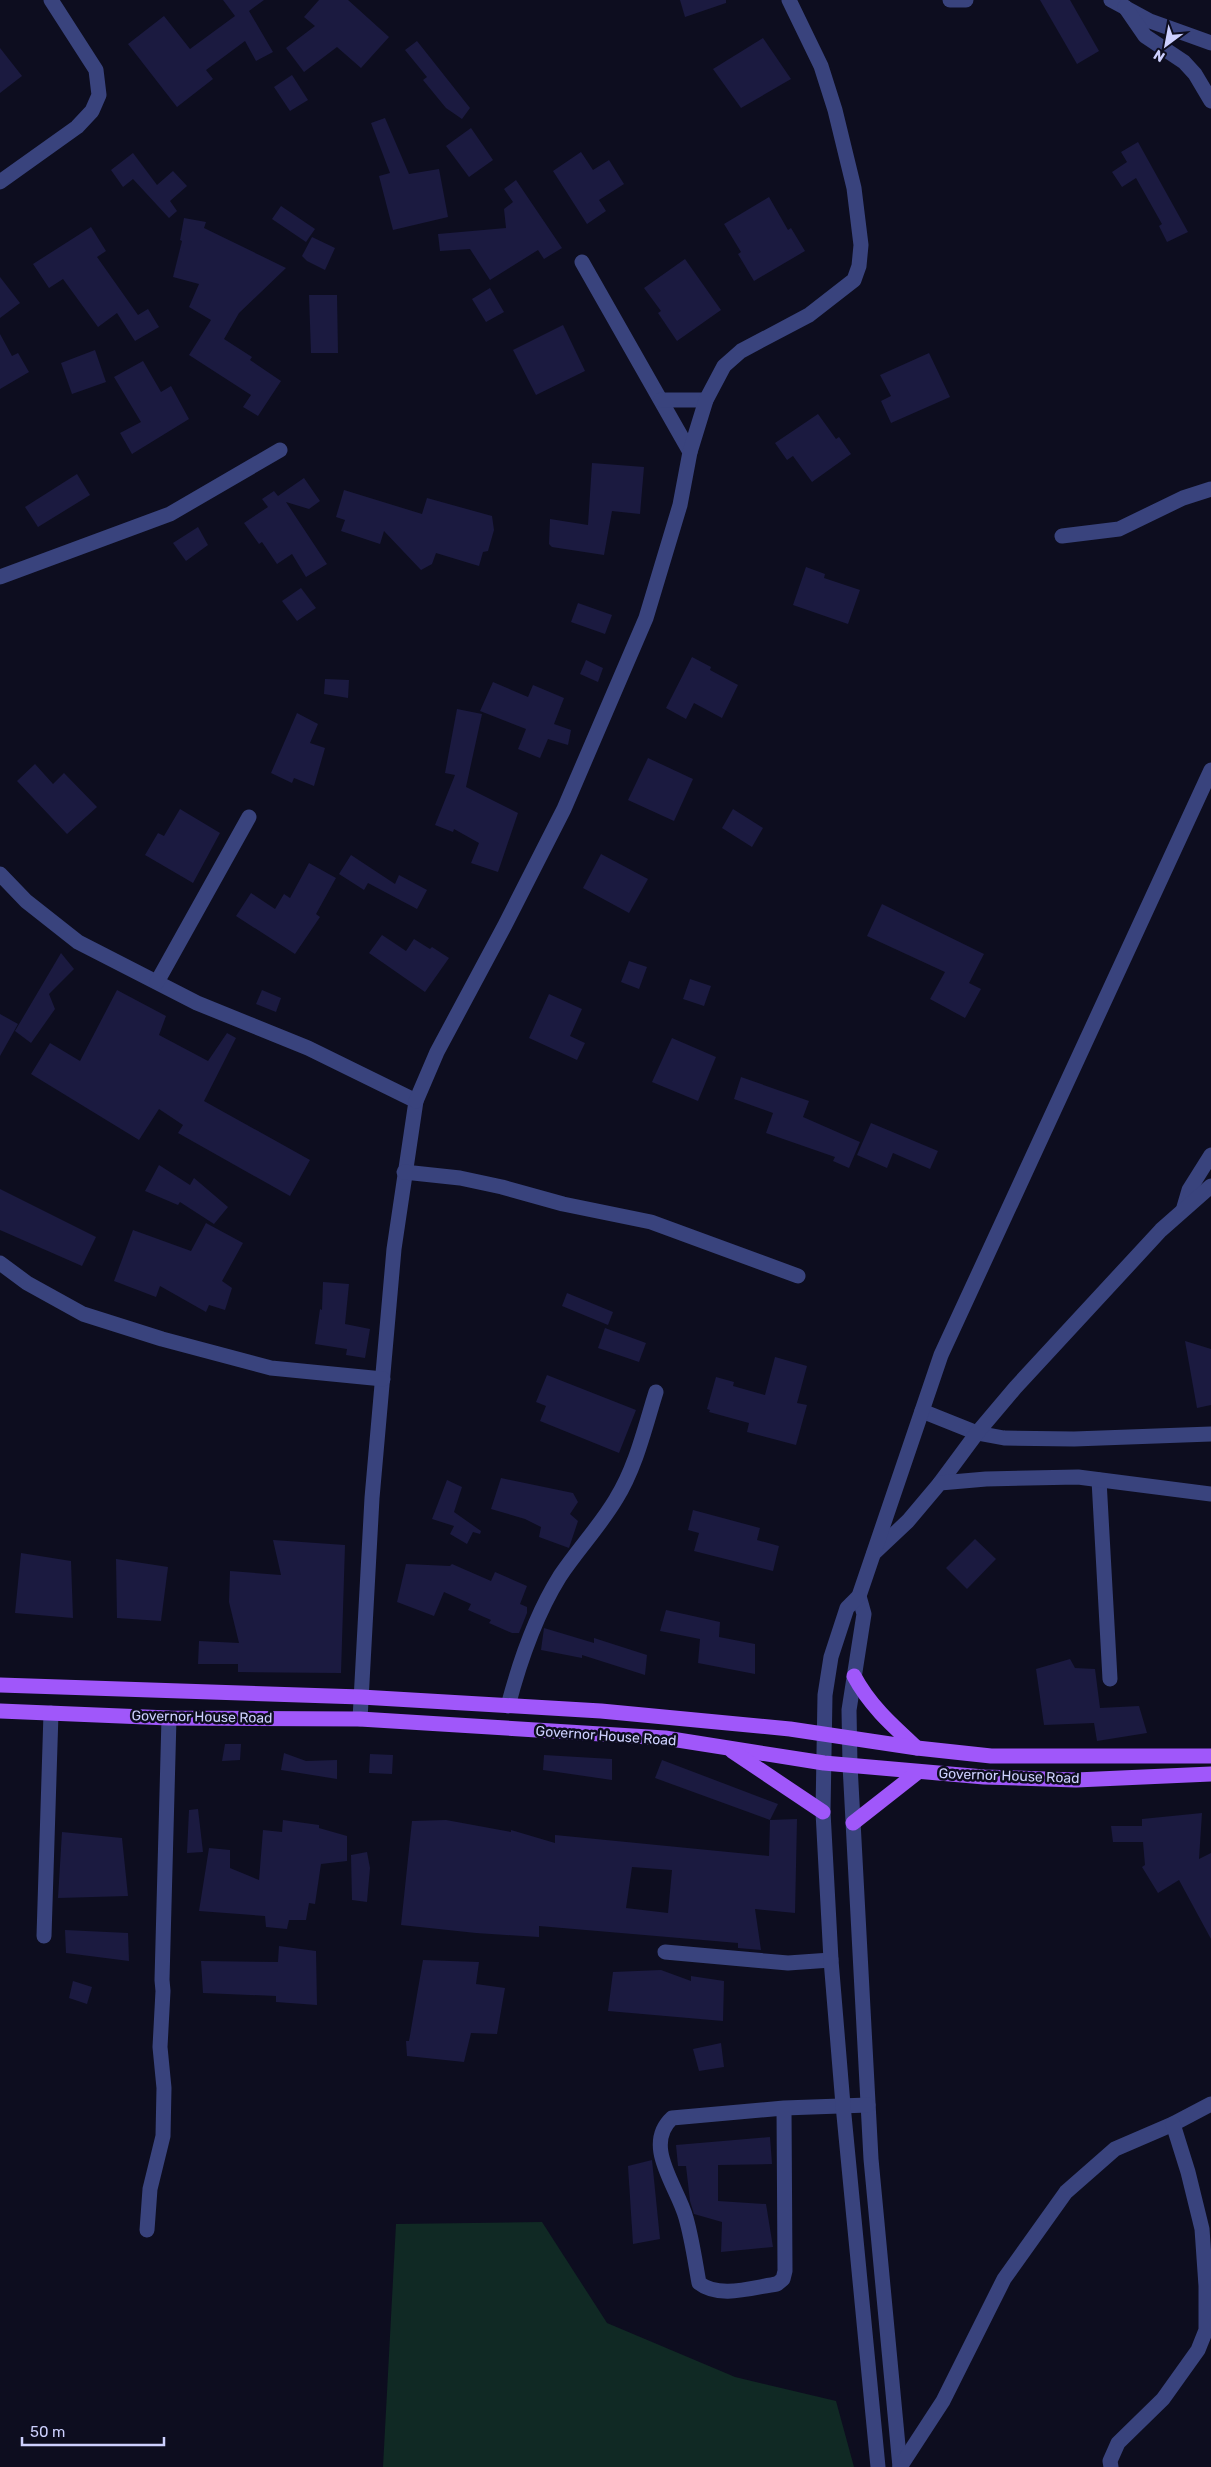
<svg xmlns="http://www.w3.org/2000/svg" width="1211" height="2467" font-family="Rubik,sans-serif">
  <rect width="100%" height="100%" fill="#0d0d1f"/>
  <!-- green -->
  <polygon fill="#102924" points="542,2222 607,2323 735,2377 836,2401 854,2467 383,2467 396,2224"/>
  <!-- building -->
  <g fill="#1b1a40" fill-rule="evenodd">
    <polygon points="223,0 264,0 249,11 273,52 256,61 245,41 206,70 213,79 177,107 128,44 164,16 190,49 235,16"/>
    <polygon points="319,0 348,0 389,37 361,68 337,47 304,72 286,48 315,26 304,17"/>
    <polygon points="680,0 726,0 726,3 685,17"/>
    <polygon points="1040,0 1070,0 1099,51 1077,64"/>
    <polygon points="763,38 791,79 741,108 713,69"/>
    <polygon points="417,41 470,108 462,119 446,108 423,80 427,77 405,50"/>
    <polygon points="0,48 22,76 0,93"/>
    <polygon points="292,75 308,100 290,111 274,87"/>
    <polygon points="385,118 409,174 439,169 448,217 393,230 379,176 390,173 371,123"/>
    <polygon points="471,128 493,160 469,177 446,146"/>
    <polygon points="1138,142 1188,232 1167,242 1159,226 1162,224 1136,178 1122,187 1112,172 1127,162 1121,152"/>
    <polygon points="581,152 593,170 609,160 624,184 599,200 606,211 587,224 553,171"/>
    <polygon points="133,153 157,185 173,171 187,186 170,201 177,211 169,218 133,179 123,187 111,170"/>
    <polygon points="516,180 562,248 544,259 538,250 490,280 470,249 440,251 438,234 506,228 504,209 513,202 504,189"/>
    <polygon points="769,197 788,230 791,228 805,251 754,281 738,254 741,252 724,224"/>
    <polygon points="281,206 315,229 306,242 272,219"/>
    <polygon points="184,218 206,222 204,228 286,268 239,313 224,339 252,357 250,360 281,381 258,416 243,407 251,395 189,355 211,320 189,307 199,284 173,277 182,241 180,240"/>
    <polygon points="91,227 106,251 97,257 138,315 148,309 159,327 135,341 117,313 98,327 63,279 49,288 33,264"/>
    <polygon points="312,237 335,248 325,270 307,261 302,256"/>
    <polygon points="685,259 721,310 677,341 658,313 661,311 644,288"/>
    <polygon points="0,277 20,303 0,318"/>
    <polygon points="490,288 504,312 486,322 472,299"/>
    <polygon points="309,295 337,295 338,353 311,353"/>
    <polygon points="563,325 585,371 536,395 513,350"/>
    <polygon points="0,334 12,356 18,353 29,372 0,389"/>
    <polygon points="95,350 106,382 72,394 61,363"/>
    <polygon points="929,353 950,397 891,423 881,401 891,396 880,375"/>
    <polygon points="143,361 161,392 171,386 189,419 132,454 120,433 141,422 114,377"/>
    <polygon points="818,414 836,439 839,437 851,454 812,482 793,456 787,460 775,443"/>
    <polygon points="592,463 644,467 640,514 612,511 604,555 552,547 549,544 550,519 588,525"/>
    <polygon points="77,474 90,495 38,527 25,507"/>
    <polygon points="304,478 320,501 309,509 286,502 327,564 306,577 292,554 277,564 262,542 259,544 244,523 268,507 262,499 274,491 278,496"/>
    <polygon points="344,490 422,514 427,498 492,516 494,530 488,551 483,552 479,566 436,553 432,564 421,570 384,531 380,544 341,531 345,520 336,517"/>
    <polygon points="198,527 208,545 186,561 173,543"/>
    <polygon points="806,567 825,574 824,578 860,590 848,624 793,605"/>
    <polygon points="301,588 316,608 297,621 282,601"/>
    <polygon points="578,603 612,615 605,634 571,622"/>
    <polygon points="692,657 711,667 710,670 738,685 722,718 694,703 686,719 666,708"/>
    <polygon points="586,660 603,668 598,682 580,674"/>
    <polygon points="325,679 349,680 348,698 324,694"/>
    <polygon points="493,682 528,697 533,685 564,698 554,724 571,730 568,745 548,739 540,758 518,749 526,729 480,711"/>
    <polygon points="457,709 482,714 466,787 518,813 498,872 471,863 479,843 454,829 453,832 435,825 455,775 445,773"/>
    <polygon points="297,713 318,724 310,743 325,748 314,786 294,778 292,783 271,773"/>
    <polygon points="648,758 693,779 674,821 628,800"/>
    <polygon points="35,764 53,784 64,773 97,807 67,834 17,781"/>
    <polygon points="180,809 220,833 193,883 145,855 158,833 164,836"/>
    <polygon points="733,809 763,828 752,847 722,828"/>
    <polygon points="601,854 648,879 629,913 583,888"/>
    <polygon points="351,855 395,884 399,875 427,890 417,909 368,883 364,890 339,874"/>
    <polygon points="309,863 336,878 316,914 320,917 295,954 236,916 251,893 275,909 284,894 290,898"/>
    <polygon points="882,904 984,954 969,983 981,989 965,1018 930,999 945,972 867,936"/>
    <polygon points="382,935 406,951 414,939 430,949 432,947 449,958 425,992 369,953"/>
    <polygon points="61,953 74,969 49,994 55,1009 31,1043 15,1031"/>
    <polygon points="629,961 647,967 639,989 621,982"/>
    <polygon points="690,979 711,986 704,1006 683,999"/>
    <polygon points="117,990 166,1016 159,1035 208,1061 227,1033 236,1038 204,1101 310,1160 290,1196 178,1133 183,1125 159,1109 139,1140 31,1074 50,1043 80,1061"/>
    <polygon points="262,990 281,998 276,1012 256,1004"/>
    <polygon points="549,994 582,1009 570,1036 585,1043 577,1060 529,1038"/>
    <polygon points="0,1014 18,1024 0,1056"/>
    <polygon points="672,1038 716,1057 698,1101 652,1082"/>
    <polygon points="741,1077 809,1101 803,1117 860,1142 849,1168 833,1161 835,1157 766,1133 773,1113 734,1099"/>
    <polygon points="871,1123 938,1151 930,1169 893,1153 887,1168 857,1155"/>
    <polygon points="159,1165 190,1185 194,1178 228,1207 214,1224 180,1202 178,1205 145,1191"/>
    <polygon points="0,1189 96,1237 82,1266 0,1230"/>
    <polygon points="206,1223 243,1243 222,1281 232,1288 225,1310 209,1305 206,1312 160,1286 156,1297 114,1281 133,1230 191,1251"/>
    <polygon points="323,1282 349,1284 345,1324 370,1329 365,1358 346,1355 347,1349 315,1344 320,1309 322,1310"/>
    <polygon points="567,1293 613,1312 608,1325 562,1306"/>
    <polygon points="605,1328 646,1343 639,1362 598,1348"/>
    <polygon points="1185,1341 1211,1349 1211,1405 1197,1408"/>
    <polygon points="775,1357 807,1366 797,1403 807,1405 796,1445 747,1432 749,1423 709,1412 710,1410 707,1409 716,1377 734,1382 733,1386 765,1395"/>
    <polygon points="547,1375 636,1410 619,1453 540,1421 546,1406 536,1402"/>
    <polygon points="501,1478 573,1493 578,1502 570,1514 578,1521 569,1548 539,1537 541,1527 525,1519 491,1509"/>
    <polygon points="447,1480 462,1487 454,1512 481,1531 480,1534 473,1532 467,1544 450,1534 454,1526 432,1519"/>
    <polygon points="693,1510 760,1528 757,1540 779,1546 773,1571 694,1551 699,1533 688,1530"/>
    <polygon points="975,1539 996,1559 967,1589 946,1568"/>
    <polygon points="273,1540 345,1545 341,1673 238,1672 238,1664 198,1664 199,1641 239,1643 229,1602 230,1571 281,1575"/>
    <polygon points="21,1553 71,1561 73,1618 15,1613"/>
    <polygon points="116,1559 168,1567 161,1621 117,1618"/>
    <polygon points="406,1564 450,1566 452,1564 491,1581 495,1572 527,1586 520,1604 527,1607 527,1613 519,1633 512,1633 489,1623 491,1620 468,1610 471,1604 444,1592 434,1616 397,1602"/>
    <polygon points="666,1610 720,1622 719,1637 755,1644 755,1674 698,1663 700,1639 660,1631"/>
    <polygon points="544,1628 594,1643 594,1638 647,1655 645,1675 582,1655 582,1658 541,1650"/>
    <polygon points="1070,1659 1075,1668 1095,1669 1100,1708 1139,1706 1147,1733 1097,1741 1094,1723 1044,1725 1036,1669"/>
    <polygon points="225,1744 241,1744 240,1760 222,1761"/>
    <polygon points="284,1753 306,1761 337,1760 337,1779 281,1770"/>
    <polygon points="370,1754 393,1755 392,1774 369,1773"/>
    <polygon points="544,1755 612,1759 612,1780 543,1770"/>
    <polygon points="662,1760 778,1804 770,1820 655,1778"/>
    <polygon points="198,1809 203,1852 187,1853 189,1810"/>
    <polygon points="1202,1813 1199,1859 1211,1853 1211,1939 1179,1880 1158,1893 1142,1867 1145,1865 1143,1842 1113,1842 1111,1826 1142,1826 1142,1819"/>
    <path d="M797 1819 795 1913 755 1909 761 1950 738 1948V1943L539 1926V1937L476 1933 401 1925 412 1821 446 1820 511 1832V1830L555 1843V1835L769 1856 770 1820ZM632 1867 672 1870 668 1913 626 1908Z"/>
    <polygon points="283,1820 319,1825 319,1828 347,1836 347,1861 321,1864 315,1904 309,1903 306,1920 289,1920 287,1929 266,1927 265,1916 199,1911 209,1848 230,1850 230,1868 259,1880 263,1830 282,1832"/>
    <polygon points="62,1832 122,1838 128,1896 58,1898"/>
    <polygon points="367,1852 370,1868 367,1902 352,1900 351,1855"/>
    <polygon points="65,1930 128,1933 129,1961 66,1953"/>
    <polygon points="279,1946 316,1951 317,2005 276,2002 276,1996 203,1993 201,1961 278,1962"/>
    <polygon points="423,1960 479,1962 476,1984 505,1988 497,2034 471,2033 464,2062 407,2056 406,2041 409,2041"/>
    <polygon points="661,1970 691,1981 691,1976 724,1981 723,2021 608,2011 613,1972"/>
    <polygon points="73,1981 92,1987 87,2004 69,1998"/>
    <polygon points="721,2043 724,2067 699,2071 693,2049"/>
    <polygon points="770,2137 772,2164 718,2165 718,2201 766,2204 773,2247 721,2252 722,2222 694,2214 690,2201 686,2166 678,2166 676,2145"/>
    <polygon points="652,2160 660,2239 633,2244 628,2166"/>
  </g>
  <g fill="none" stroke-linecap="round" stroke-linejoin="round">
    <!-- minor -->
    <g stroke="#39437d" stroke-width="15">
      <polyline points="950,0 966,0"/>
      <polyline points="1111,0 1150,21 1211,43"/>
      <polyline points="1125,7 1145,36 1184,62 1195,74 1211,101"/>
      <polyline points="0,182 77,127 92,111 99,95 96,70 51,0"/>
      <polyline points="582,262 690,452"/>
      <polyline points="661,400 706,400"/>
      <polyline points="1062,536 1119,529 1183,498 1211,489"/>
      <polyline points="0,577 170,514 280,450"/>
      <polyline points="0,874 26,901 78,942 197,1003 308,1048 416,1101 394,1249 372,1498 360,1719"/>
      <polyline points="157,982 249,817"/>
      <polyline points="416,1101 437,1052 505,925 564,809 646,618 680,505 690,452 706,400 724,366 741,351 809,315 854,280 859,266 861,245 854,188 835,110 821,66 789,0"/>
      <polyline points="404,1172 460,1178 502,1187 563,1204 651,1222 798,1276"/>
      <polyline points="1184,1207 1189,1190 1211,1155"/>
      <polyline points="0,1263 27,1283 83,1314 162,1339 271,1368 383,1379"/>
      <polyline points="922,1411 977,1433 1004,1438 1074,1439 1211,1434"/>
      <polyline points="1099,1480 1110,1679"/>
      <polyline points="940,1483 977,1433 1015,1388 1161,1230 1211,1186"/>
      <polyline points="874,1553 908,1521 940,1483 986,1479 1078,1477 1211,1494"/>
      <polyline points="859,1596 864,1614 849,1710 850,1765 871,2159 900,2467"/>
      <path d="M508 1706C520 1660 535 1616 560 1576 578 1549 600 1526 616 1499 636 1467 645 1427 656 1392"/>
      <polyline points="44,1936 51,1713"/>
      <polyline points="665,1952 788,1963 831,1960"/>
      <path d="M784 2108 785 2271 783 2279 777 2284C754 2287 719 2299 699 2283 695 2261 692 2239 686 2218 678 2187 642 2146 672 2118L784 2108 868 2105"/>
      <polyline points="147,2230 150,2189 163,2136 164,2088 160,2047 163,1991 162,1980 169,1718"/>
      <polyline points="878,2467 843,2105 831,1960 823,1812 825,1695 831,1657 847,1608 859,1596 941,1355 1211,770"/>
      <polyline points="900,2467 943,2401 1004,2279 1066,2192 1115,2149 1173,2124 1211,2104"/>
      <polyline points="1111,2467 1110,2461 1118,2443 1163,2399 1198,2350 1206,2330 1206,2286 1202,2229 1188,2172 1173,2124"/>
    </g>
    <!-- major -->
    <g stroke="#a057fa" stroke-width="15">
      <path d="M854 1676C870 1706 893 1726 917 1748"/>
      <polyline points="0,1685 361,1697 601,1711 790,1729 917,1748 991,1756 1211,1756"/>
      <polyline points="0,1711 169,1718 360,1719 665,1738 824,1763 984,1777 1076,1780 1211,1774"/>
      <polyline points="732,1751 823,1812"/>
      <polyline points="853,1823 918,1772"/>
    </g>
  </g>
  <g text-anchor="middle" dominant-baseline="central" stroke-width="5" stroke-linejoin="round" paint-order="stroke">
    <!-- street labels -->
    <g font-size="14" fill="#cdd0fe" stroke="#0d0d1f">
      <text transform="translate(202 1717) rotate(1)">Governor House Road</text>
      <text transform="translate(606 1736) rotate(4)">Governor House Road</text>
      <text transform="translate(1009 1776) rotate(2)">Governor House Road</text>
    </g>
  </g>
  <!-- north arrow -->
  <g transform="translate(1166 45) rotate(212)" stroke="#0d0d1f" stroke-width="4" paint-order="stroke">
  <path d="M0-4L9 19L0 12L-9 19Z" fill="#cdd0fe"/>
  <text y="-8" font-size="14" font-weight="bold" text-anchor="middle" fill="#cdd0fe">N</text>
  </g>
  <!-- scale -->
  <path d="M22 2437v8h142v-8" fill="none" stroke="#cdd0fe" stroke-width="2.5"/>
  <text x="30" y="2437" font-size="15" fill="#cdd0fe" stroke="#0d0d1f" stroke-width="4" paint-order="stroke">50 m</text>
</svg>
